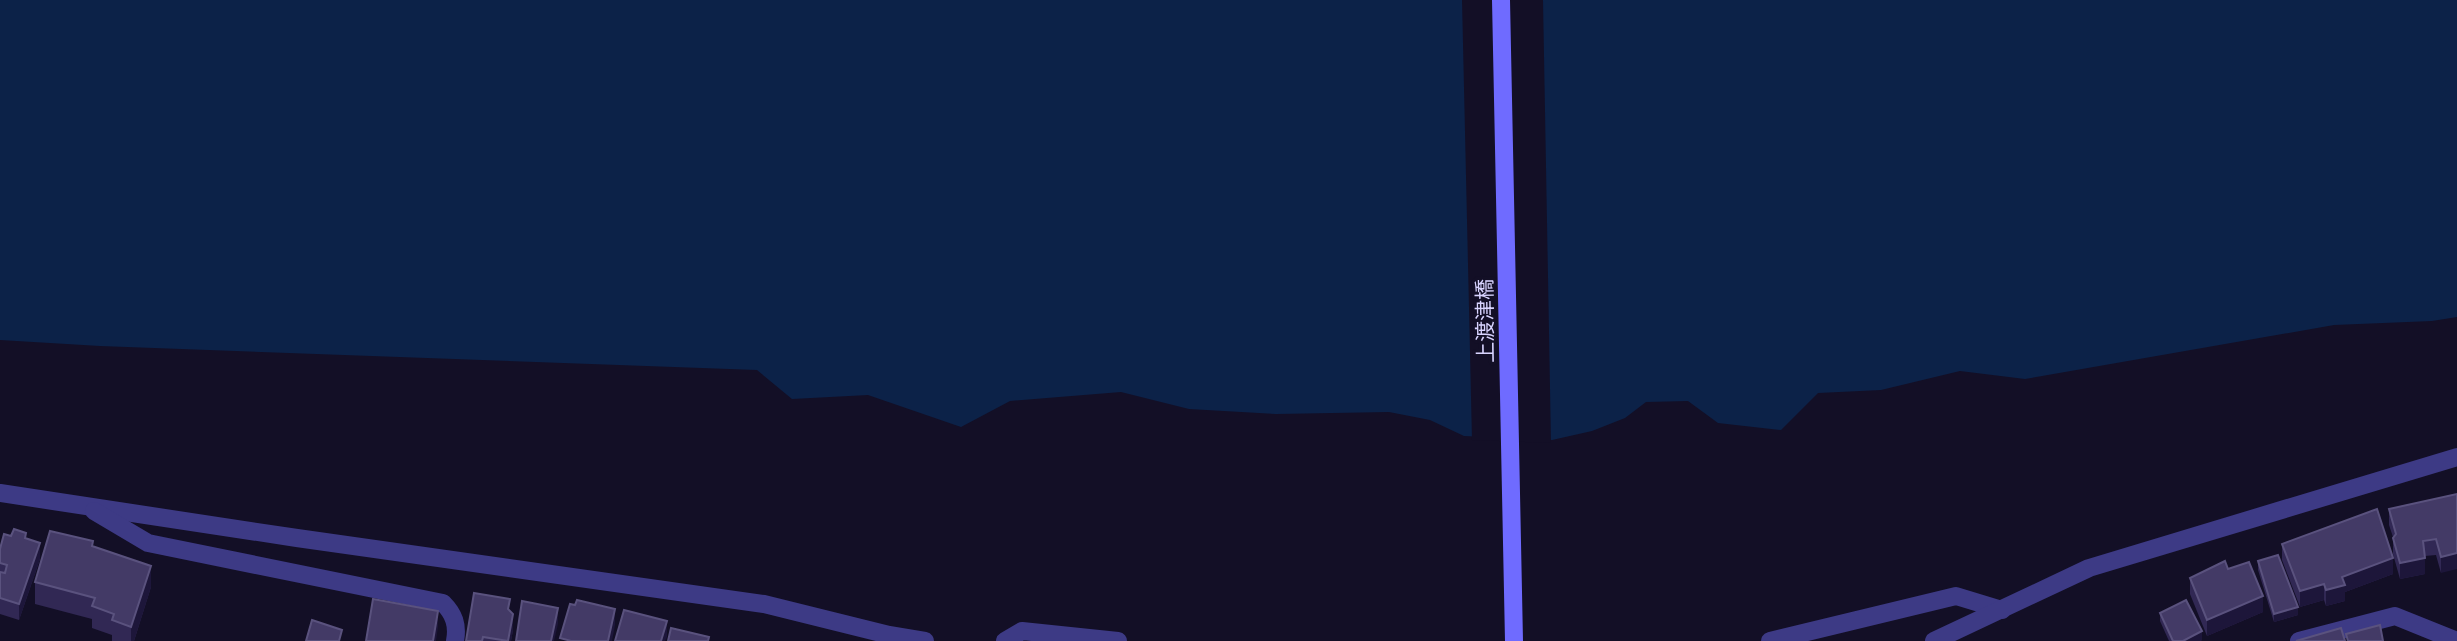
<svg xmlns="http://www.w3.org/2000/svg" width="2457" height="641" font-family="Cabin,'Noto Sans JP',sans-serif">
  <rect width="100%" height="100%" fill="#130f26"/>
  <!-- water -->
  <polygon fill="#0c2248" points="0,0 2457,0 2457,317 2432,321 2334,325 2025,379 1960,371 1881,390 1818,393 1781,430 1718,423 1688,401 1646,402 1625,418 1592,431 1552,440 1464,436 1430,420 1389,412 1276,414 1189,409 1121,392 1010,401 961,427 868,395 792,399 757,370 100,346 0,340"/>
  <!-- pier -->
  <polygon fill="#130f26" points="1462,0 1543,0 1551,443 1472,440"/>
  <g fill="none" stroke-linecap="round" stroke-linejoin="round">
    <!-- minor -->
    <g stroke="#3d3a85" stroke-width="18">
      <polyline points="0,493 297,538 764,604 889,635 925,641"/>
      <path d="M94 511 148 543 443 603C454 614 458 625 455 641"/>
      <polyline points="1005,641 1022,631 1118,641"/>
      <polyline points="1770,641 1956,596 2002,610"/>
      <polyline points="1934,641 2089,568 2457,457"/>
      <polyline points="2299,641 2395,616 2457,641"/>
    </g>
    <!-- secondary -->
    <polyline stroke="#6f6bff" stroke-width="18" points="1501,0 1514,641"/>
  </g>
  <!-- wall -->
  <g fill="#312854">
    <polygon points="2457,494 2441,573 2436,555 2425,556 2425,574 2400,579 2393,554 2393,537 2389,525 2389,509"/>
    <polygon points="11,536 26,538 40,559 19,620 0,614 0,549"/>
    <polygon points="2282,544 2393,574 2345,592 2345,601 2326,606 2324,600 2300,607 2282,560"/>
    <polygon points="93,546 151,587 134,641 112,641 112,635 92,628 92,619 35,604 35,582"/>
    <polygon points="2258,561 2298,615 2274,622 2258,570"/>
    <polygon points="2228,569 2263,612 2207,636 2190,594 2190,578"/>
    <polygon points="510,610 513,630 511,641 466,641"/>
    <polygon points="2160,613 2202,640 2200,641 2169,641 2160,621"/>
  </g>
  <!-- shaded-wall -->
  <g fill="#1d163a">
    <polygon points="40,543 40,559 19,620 19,604"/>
    <polygon points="2457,553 2457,569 2441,573 2441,557"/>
    <polygon points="2393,558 2393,574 2345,592 2345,601 2326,606 2326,590 2342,577"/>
    <polygon points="2425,558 2425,574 2400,579 2400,563"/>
    <polygon points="151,566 151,587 134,641 131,641 131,627"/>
    <polygon points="2324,584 2324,600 2300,607 2300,591"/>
    <polygon points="2263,596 2263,612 2207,636 2207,620"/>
    <polygon points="2298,607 2298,615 2274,622 2274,614"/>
    <polygon points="558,608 558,624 554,641 551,641"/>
    <polygon points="615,609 615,625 612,641 608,641"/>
    <polygon points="438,611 438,627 436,641 433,641"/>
    <polygon points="513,614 513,630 511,641 508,641"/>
    <polygon points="667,621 667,637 665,641 661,641"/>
    <polygon points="2202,631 2202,640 2200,641 2183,641"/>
  </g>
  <!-- building -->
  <g fill="#433a66" stroke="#5a527e" stroke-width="2">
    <polygon points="2457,494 2457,553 2441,557 2436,539 2423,541 2425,558 2400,563 2393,538 2396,534 2389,509"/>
    <polygon points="2377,509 2393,558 2342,577 2345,585 2326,590 2324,584 2300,591 2282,544"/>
    <polygon points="14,529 26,533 25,538 40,543 19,604 0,598 0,572 5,573 7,565 0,563 0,549 4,534 11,536"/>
    <polygon points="50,531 93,541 92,546 151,566 131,627 112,620 114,614 92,606 95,598 35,582"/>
    <polygon points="2278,555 2298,607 2274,614 2258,561"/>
    <polygon points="2225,561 2228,569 2249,562 2263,596 2207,620 2190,578"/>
    <polygon points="474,593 510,599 508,609 513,614 508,641 483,637 482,641 466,641"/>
    <polygon points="373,599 438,611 433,641 366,641"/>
    <polygon points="577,600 615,609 608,641 571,641 560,638 570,604 575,605"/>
    <polygon points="2186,600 2202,631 2183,641 2173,641 2160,613"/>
    <polygon points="522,601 558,608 551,641 516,641"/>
    <polygon points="624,610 667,621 661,641 615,641"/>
    <polygon points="312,620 342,630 339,641 306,641"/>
    <polygon points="2380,625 2383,641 2348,641 2346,634"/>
    <polygon points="671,628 709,637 708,641 668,641"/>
    <polygon points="2341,628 2345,641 2296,641"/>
  </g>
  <g text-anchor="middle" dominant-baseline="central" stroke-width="7" stroke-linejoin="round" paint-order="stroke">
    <!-- street labels -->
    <g font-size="21" fill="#d9d4ff" stroke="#130f26">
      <text transform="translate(1485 321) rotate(-91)">上渡津橋</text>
    </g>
  </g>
</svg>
